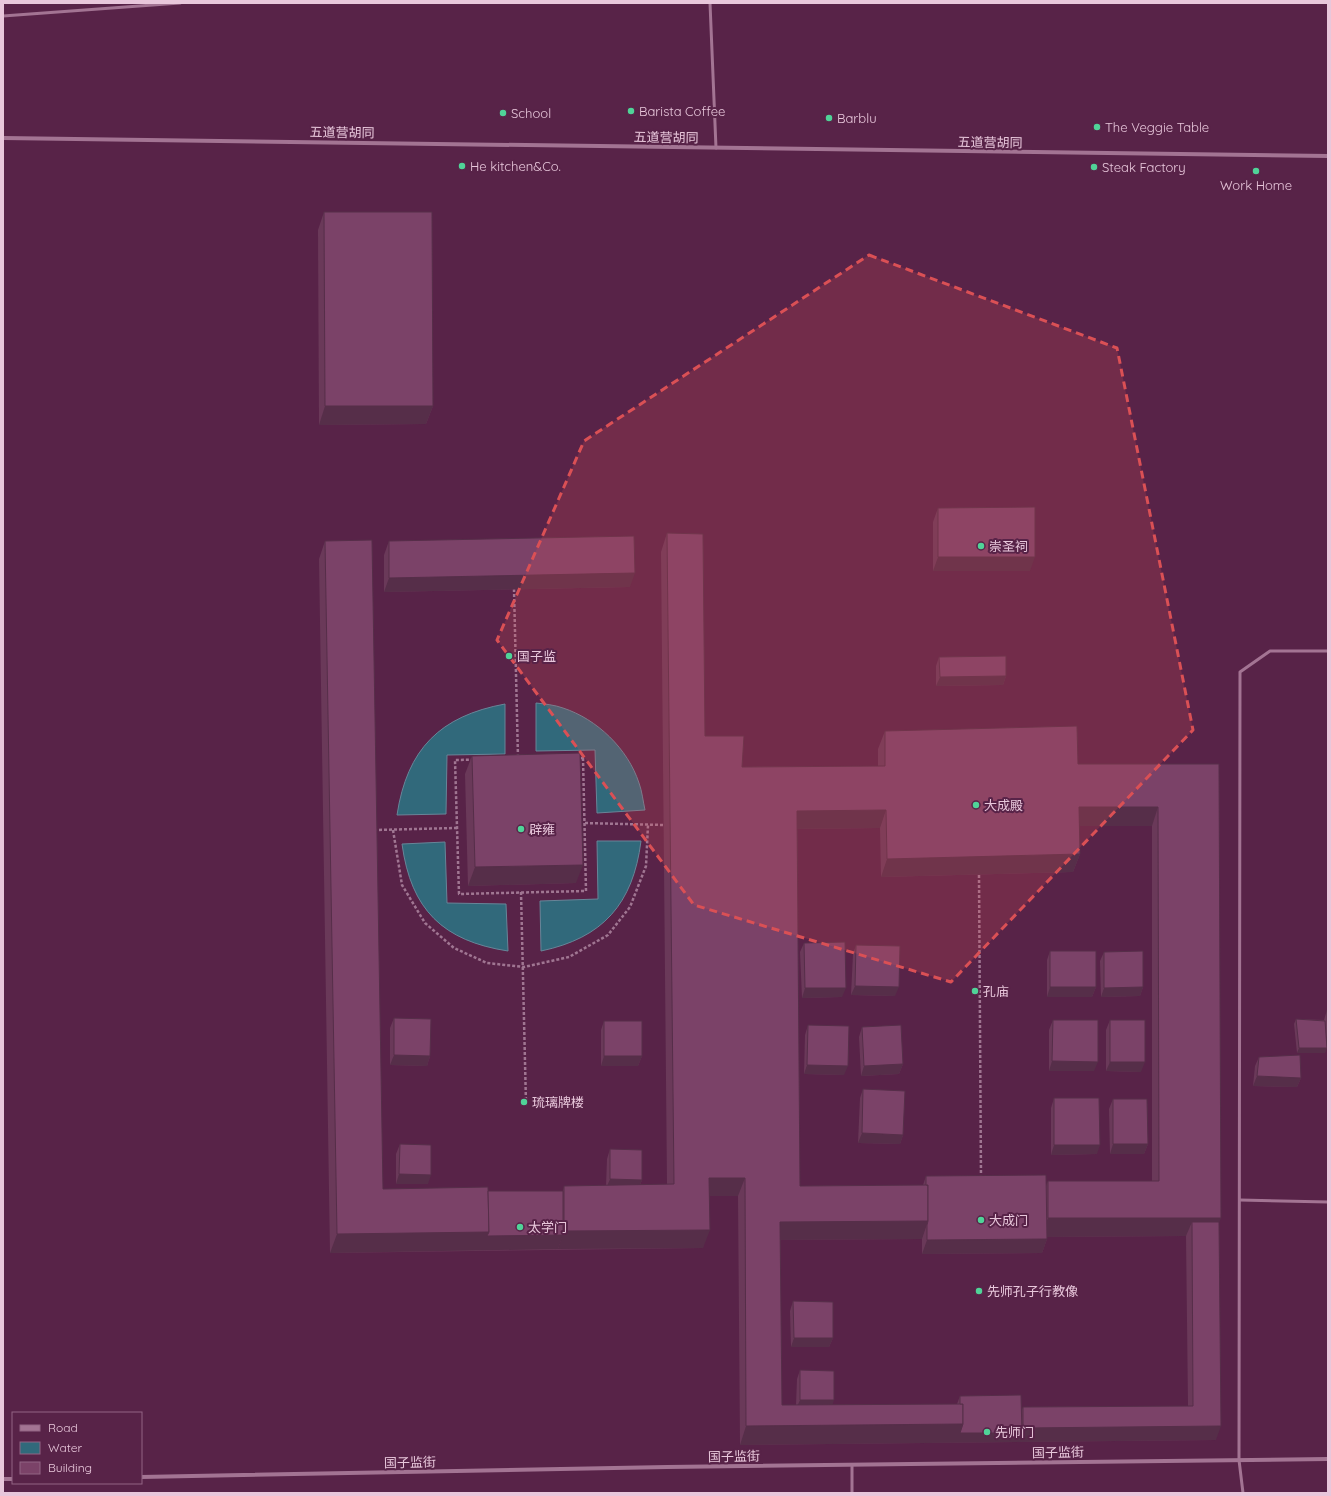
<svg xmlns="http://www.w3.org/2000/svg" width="1331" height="1496" font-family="Quicksand,'Noto Sans SC',sans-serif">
  <rect width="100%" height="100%" fill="#582348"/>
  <!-- water -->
  <g fill="#31697b" stroke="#688598">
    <path d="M536 703C545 704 555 705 563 708 597 719 628 749 639 783 642 791 643 801 645 810L597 813 595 750 536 751Z"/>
    <path d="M505 704V754L447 755 446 814 397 815C407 749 440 716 505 704Z"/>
    <path d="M597 841H641C633 904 603 938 541 951L540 901 598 899Z"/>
    <path d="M445 842 447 903 506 904 508 951C443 941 411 910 402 844Z"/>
  </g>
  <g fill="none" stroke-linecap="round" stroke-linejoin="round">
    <!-- path -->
    <g stroke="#a07692" stroke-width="2.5" stroke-dasharray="3 2" stroke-linecap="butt">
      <polyline points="514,589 518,758"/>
      <polygon points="583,758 586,891 459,894 455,760"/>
      <polyline points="585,823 664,825"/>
      <polyline points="374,830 457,828"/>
      <polyline points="393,830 402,885 425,923 454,948 487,963 524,967 569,957 608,935 630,907 646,866 648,825"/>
      <polyline points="979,875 981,1178"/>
      <polyline points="521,892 526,1104"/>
    </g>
    <!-- service -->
    <g stroke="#a37493" stroke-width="3">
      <polyline points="710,3 716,148"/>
      <polyline points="3,16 180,3"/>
      <polyline points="1240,1200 1328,1202"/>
      <polyline points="852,1465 852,1493"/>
      <polyline points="1243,1493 1239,1460 1240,672 1270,651 1328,651"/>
    </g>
    <!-- minor -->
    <g stroke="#a37493" stroke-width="4">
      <polyline points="3,138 1328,156"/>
      <polyline points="141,1477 667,1467 1328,1459"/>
      <polyline points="3,1479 13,1479"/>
    </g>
  </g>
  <!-- wall -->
  <g fill="#6a3959" fill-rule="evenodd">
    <polygon points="324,212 433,406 426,424 319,425 318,230"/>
    <polygon points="938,508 1030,571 933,571 933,522"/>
    <path d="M667 533 705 736 742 767 878 766V749L885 731 1078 764H1219V1222L1216 1440 740 1445 738 1196H709L703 1248 330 1253 319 559 325 541 383 1189 488 1191H563L564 1186H606L607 1159 610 1149 642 1180 640 1185H667L661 552ZM1079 826H1152V1181H1048L1046 1186 926 1176 923 1185 800 1186 797 829 880 828 881 877 1073 872 1080 854ZM1186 1236 1188 1406 1023 1407 1021 1412 960 1396 957 1404 832 1405 800 1370 797 1379 796 1405H782L780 1240 922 1239V1254L1042 1253 1047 1239V1237Z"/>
    <polygon points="389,541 630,587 384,592 384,555"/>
    <polygon points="939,657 1006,676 1003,685 936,686 936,666"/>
    <polygon points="472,756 576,883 468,886 465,774"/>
    <polygon points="804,943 842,997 802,998 800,952"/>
    <polygon points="856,945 895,996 851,995 853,954"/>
    <polygon points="1050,951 1096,987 1092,997 1047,997 1047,960"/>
    <polygon points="1104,952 1143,987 1140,996 1101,997 1100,961"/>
    <polygon points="1327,1010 1328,1010 1328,1042 1327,1042 1325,1053 1297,1053 1294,1024 1296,1019 1324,1020"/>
    <polygon points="394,1018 430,1056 427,1066 390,1065 390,1028"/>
    <polygon points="1053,1020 1094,1071 1049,1071 1049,1030"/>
    <polygon points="1110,1020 1141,1072 1106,1071 1106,1030"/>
    <polygon points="604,1021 642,1056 638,1066 601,1066 601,1030"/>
    <polygon points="808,1025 844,1075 804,1074 805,1035"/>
    <polygon points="862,1027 903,1064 899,1074 861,1076 859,1037"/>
    <polygon points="1259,1057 1301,1078 1297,1087 1253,1086 1255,1066"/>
    <polygon points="863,1089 903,1135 900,1144 858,1143 860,1098"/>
    <polygon points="1054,1098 1097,1154 1051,1155 1051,1108"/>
    <polygon points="1113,1099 1148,1144 1144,1154 1110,1154 1109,1109"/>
    <polygon points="400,1144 428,1184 396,1184 396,1154"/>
    <polygon points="793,1301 833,1338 829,1347 791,1347 790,1311"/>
  </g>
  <!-- shaded-wall -->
  <g fill="#562e49">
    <polygon points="325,406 433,406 426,424 319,425"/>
    <polygon points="938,557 1035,557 1030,571 933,571"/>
    <polygon points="635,573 630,587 384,592 389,578"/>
    <polygon points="1006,676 1003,685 936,686 940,677"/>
    <polygon points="1079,807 1158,807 1152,826 1072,826"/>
    <polygon points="886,810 880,828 791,829 797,811"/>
    <polygon points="1080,854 1073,872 881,877 887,859"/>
    <polygon points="583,865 576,883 468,886 475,867"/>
    <polygon points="855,986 899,987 895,996 851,995"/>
    <polygon points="1050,987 1096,987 1092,997 1047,997"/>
    <polygon points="1143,987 1140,996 1101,997 1104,988"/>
    <polygon points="805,988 846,988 842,997 802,998"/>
    <polygon points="1328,1033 1328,1042 1324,1042"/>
    <polygon points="1299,1048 1327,1048 1325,1053 1297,1053"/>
    <polygon points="394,1055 430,1056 427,1066 390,1065"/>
    <polygon points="604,1056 642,1056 638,1066 601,1066"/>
    <polygon points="1052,1061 1098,1062 1094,1071 1049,1071"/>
    <polygon points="1110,1062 1145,1062 1141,1072 1106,1071"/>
    <polygon points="903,1064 899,1074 861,1076 864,1066"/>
    <polygon points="807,1065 848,1066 844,1075 804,1074"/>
    <polygon points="1257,1076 1301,1078 1297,1087 1253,1086"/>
    <polygon points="862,1133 903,1135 900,1144 858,1143"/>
    <polygon points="1113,1144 1148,1144 1144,1154 1110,1154"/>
    <polygon points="1054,1145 1100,1145 1097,1154 1051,1155"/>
    <polygon points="399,1174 431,1175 428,1184 396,1184"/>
    <polygon points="709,1178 745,1178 738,1196 702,1196"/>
    <polygon points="610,1179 642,1180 638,1189 606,1189"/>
    <polygon points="1048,1218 1221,1218 1214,1236 1192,1222 1186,1236 1041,1237"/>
    <polygon points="928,1221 922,1239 773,1240 780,1222"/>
    <polygon points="710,1230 703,1248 558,1249 564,1231"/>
    <polygon points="489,1232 563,1235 558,1249 330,1253 337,1234"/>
    <polygon points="1047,1239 1042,1253 922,1254 927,1240"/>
    <polygon points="794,1338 833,1338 829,1347 791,1347"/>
    <polygon points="800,1400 834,1400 831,1410 796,1409"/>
    <polygon points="963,1424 1022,1433 1023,1428 1221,1426 1216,1440 740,1445 746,1426"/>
  </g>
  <!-- building -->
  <g fill="#7b4268" stroke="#562e49">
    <polygon points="324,212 432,212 433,406 325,406"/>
    <polygon points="1035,507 1035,557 938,557 938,508"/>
    <polygon points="667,533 703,534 705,736 744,736 742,767 885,766 885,731 1077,726 1078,764 1219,764 1221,1218 1048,1218 1048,1181 1159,1181 1158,807 1079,807 1080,854 887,859 886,810 797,811 800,1186 928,1185 928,1221 780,1222 782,1405 963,1404 963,1424 746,1426 745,1178 709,1178 710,1230 564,1231 564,1186 674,1184"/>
    <polygon points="634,536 635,573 389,578 389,541"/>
    <polygon points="372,540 383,1189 488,1187 489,1232 337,1234 325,541"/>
    <polygon points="1006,656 1006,676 940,677 939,657"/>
    <polygon points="580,753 583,865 475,867 472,756"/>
    <polygon points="845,942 846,988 805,988 804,943"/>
    <polygon points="856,945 900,946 899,987 855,986"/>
    <rect x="1050" y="951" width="46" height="36"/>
    <polygon points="1143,951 1143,987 1104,988 1104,952"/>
    <polygon points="1327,1010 1328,1010 1328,1033"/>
    <polygon points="394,1018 431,1019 430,1056 394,1055"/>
    <polygon points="1296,1019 1325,1021 1327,1048 1299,1048"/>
    <polygon points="1053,1020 1098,1020 1098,1062 1052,1061"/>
    <rect x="1110" y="1020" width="35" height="42"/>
    <rect x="604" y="1021" width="38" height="35"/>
    <polygon points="808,1025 849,1026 848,1066 807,1065"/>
    <polygon points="901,1025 903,1064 864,1066 862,1027"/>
    <polygon points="1300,1055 1301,1078 1257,1076 1259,1057"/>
    <polygon points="863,1089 905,1091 903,1135 862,1133"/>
    <polygon points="1054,1098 1099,1098 1100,1145 1054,1145"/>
    <polygon points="1113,1099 1147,1099 1148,1144 1113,1144"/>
    <polygon points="400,1144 431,1145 431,1175 399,1174"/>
    <polygon points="610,1149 642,1150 642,1180 610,1179"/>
    <polygon points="1046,1175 1047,1239 927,1240 927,1225 928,1221 928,1185 926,1185 926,1176"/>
    <polygon points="488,1191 563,1191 563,1235 487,1236 489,1232"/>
    <polygon points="1192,1222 1219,1222 1221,1426 1023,1428 1023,1407 1193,1406"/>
    <polygon points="793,1301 833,1302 833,1338 794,1338"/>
    <polygon points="800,1370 834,1371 834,1400 800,1400"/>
    <polygon points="1021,1395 1022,1433 960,1433 963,1424 963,1404 960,1404 960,1396"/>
  </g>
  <!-- marked area -->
  <path fill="#da5055" fill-opacity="0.2" stroke="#da5055" stroke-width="3" stroke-dasharray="8 5" stroke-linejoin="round" d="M869 255 1117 348 1193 730 951 982 694 905 497 640 584 441Z"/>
  <!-- markers -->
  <g fill="#50d398" stroke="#582348" stroke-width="1.5">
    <circle cx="631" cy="111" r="4"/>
    <circle cx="503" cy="113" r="4"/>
    <circle cx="829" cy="118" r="4"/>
    <circle cx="1097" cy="127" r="4"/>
    <circle cx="462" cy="166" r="4"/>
    <circle cx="1094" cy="167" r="4"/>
    <circle cx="1256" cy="171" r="4"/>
    <circle cx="981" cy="546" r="4"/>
    <circle cx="509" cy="656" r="4"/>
    <circle cx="976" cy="805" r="4"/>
    <circle cx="521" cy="829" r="4"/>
    <circle cx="975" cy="991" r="4"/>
    <circle cx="524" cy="1102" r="4"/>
    <circle cx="981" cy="1220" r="4"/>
    <circle cx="520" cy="1227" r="4"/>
    <circle cx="979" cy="1291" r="4"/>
    <circle cx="987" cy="1432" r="4"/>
  </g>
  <g text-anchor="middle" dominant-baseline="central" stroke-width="4" stroke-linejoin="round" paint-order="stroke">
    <!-- poi labels -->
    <g font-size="13" fill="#e8c7db" stroke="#582348" text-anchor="start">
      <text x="639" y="111">Barista Coffee</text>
      <text x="511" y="113">School</text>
      <text x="837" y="118">Barblu</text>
      <text x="1105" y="127">The Veggie Table</text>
      <text x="470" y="166">He kitchen&amp;Co.</text>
      <text x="1102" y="167">Steak Factory</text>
      <text x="1256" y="185" text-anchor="middle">Work Home</text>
      <text x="989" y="546">崇圣祠</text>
      <text x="517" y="656">国子监</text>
      <text x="984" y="805">大成殿</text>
      <text x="529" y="829">辟雍</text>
      <text x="983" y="991">孔庙</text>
      <text x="532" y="1102">琉璃牌楼</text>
      <text x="989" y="1220">大成门</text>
      <text x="528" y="1227">太学门</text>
      <text x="987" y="1291">先师孔子行教像</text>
      <text x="995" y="1432">先师门</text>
    </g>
    <!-- street labels -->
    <g font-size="13" fill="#e8c7db" stroke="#582348">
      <text transform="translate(342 132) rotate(1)">五道营胡同</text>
      <text transform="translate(666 137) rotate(1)">五道营胡同</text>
      <text transform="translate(990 142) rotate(1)">五道营胡同</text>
      <text transform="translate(1058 1452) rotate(-1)">国子监街</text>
      <text transform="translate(734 1456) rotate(-1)">国子监街</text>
      <text transform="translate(410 1462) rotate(-1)">国子监街</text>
    </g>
  </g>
  <!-- border -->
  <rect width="1331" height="1496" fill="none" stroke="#e8c7db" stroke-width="8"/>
  <!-- legend -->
  <rect x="12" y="1412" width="130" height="72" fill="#582348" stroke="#926583"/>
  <rect x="20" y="1425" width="20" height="6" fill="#a37493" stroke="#926583"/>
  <text x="48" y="1432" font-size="12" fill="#e8c7db">Road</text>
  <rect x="20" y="1442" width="20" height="12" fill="#31697b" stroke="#926583"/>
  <text x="48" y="1452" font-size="12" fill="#e8c7db">Water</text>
  <rect x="20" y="1462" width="20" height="12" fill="#7b4268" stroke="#926583"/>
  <text x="48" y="1472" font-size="12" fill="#e8c7db">Building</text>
</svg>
